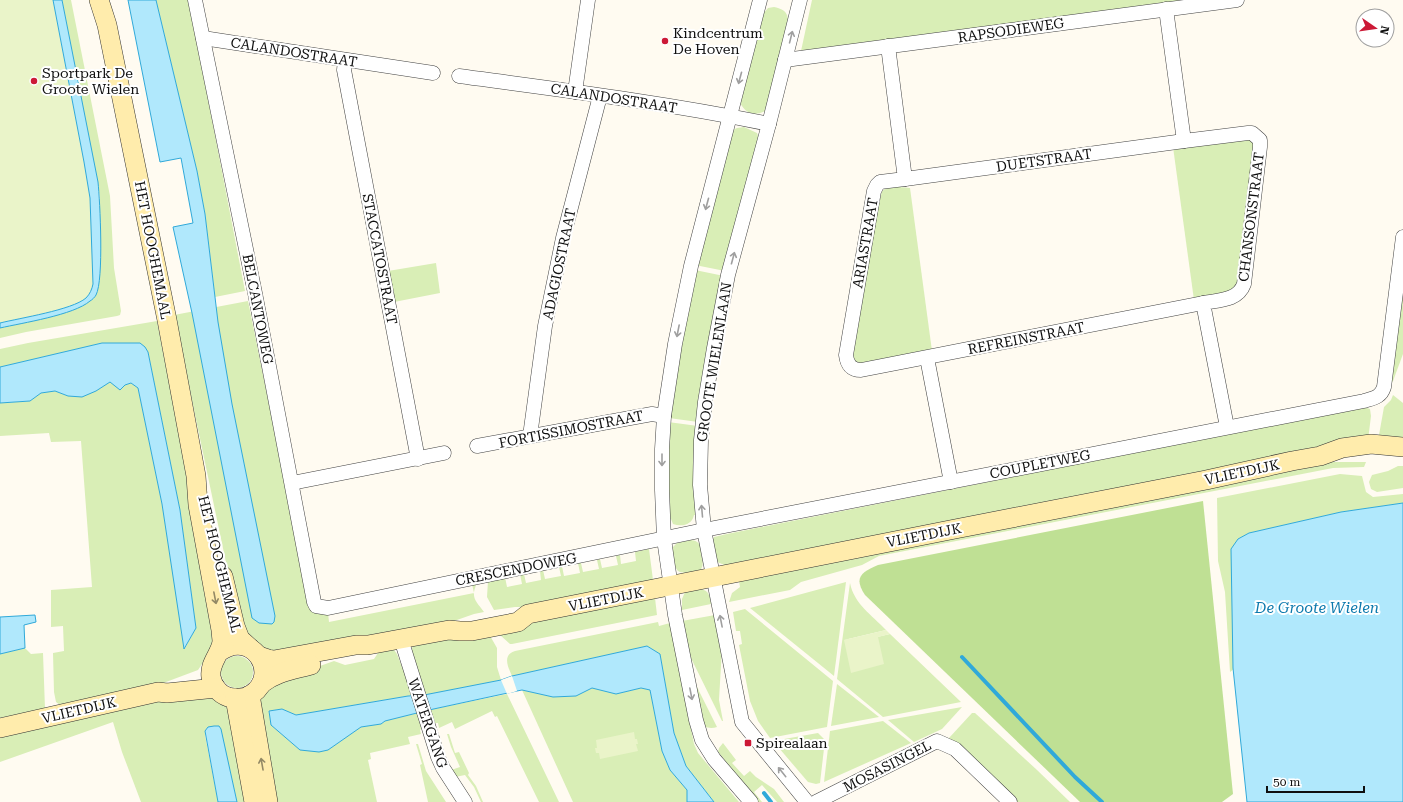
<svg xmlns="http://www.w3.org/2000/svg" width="1403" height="802" font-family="'Roboto Serif',serif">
  <rect width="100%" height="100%" fill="#fffbf1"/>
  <!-- green -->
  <g fill="#d9eeb6">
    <polygon points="62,0 71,0 110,196 114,268 121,311 120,315 117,316 26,332 0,338 0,328 67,312 100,197"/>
    <polygon points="156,0 189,0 245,291 215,297 205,214 197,171"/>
    <polygon points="812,0 1188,0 801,51"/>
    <path d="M774 7C788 10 788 15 789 28L765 111C753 117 744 113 739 100L762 15 768 8Z"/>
    <polygon points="744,127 757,133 759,139 725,271 695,265 733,130 737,128"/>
    <polygon points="1248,137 1254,140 1255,146 1238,286 1233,292 1194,300 1173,147"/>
    <polygon points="890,186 910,188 932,351 862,366 854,363 851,358 878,207 882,191"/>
    <polygon points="436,263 440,293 394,302 388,271"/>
    <polygon points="695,270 724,276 698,422 669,418"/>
    <polygon points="1403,280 1403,354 1393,381 1390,384"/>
    <path d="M248 301 310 606 328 613 329 622 474 593 472 584 477 583C470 598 476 601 484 612L474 614 454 621 278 656 264 650 240 629 174 315Z"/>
    <polygon points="157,321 218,633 208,655 198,670 142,691 63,707 56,702 54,692 53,653 64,651 63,626 51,627 51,590 92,587 81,441 51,442 49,433 0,436 0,403 30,401 41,393 55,391 68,396 96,391 110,382 125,385 131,383 138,388 162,504 185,648 196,628 180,510 148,352 145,347 102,343 0,367 0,349 28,343"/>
    <polygon points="1393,395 1403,403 1403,438 1379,435 1384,407 1391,400"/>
    <polygon points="1364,407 1370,409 1371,416 1368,440 727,566 717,562 711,545 714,537 727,534"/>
    <path d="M668 422 698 426 697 515H694C692 525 682 527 673 524L671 519 668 520Z"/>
    <polygon points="1327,462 1366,462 1364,467 1333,468 879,556 862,565 801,582 790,590 729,602 732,593 740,587 739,581"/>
    <polygon points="1398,466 1403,466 1403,488 1377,492 1371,489 1369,482 1372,475 1388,471"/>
    <polygon points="1340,474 1362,476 1366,492 1373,497 1403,494 1403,503 1341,512 1249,533 1238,539 1234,669 1230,672 1225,592 1218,561 1217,498"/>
    <path d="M691 540C699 541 701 545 704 553L701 554C703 561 704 565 700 571 673 575 677 573 671 549L677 543Z"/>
    <polygon points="649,549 653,580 522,607 515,607 494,610 487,597 488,581 505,577 507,587 522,584 520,574 524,574 526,583 541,580 540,571 543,570 545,579 561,576 559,567 562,566 564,576 580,573 578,563 581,563 583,572 599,569 597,560 600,559 602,568 618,565 616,556 620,555 621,564 636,561 635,552"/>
    <polygon points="846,582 834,676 750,608"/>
    <path d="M850 583C854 604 872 615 886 630L844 640 877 637 890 634 961 702 883 717 837 679Z"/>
    <path d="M700 589C709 590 710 596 711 604L682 610V599L685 592Z"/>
    <polygon points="655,598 657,615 512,644 510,644 500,635 529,621"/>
    <polygon points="745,609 833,681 827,727 770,738 758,721 750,701 739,645 742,644 740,631 736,631 733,612"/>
    <polygon points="715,615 722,648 719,700 723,721 722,721 688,652 682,621"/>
    <path d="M658 622 659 626 670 623 694 744 698 753 739 802H714L686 766 674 733 660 654 647 646 512 676C508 667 502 655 515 651Z"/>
    <polygon points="489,634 497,648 497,667 501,680 424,695 411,651 414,643"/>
    <polygon points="25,648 31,654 43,653 45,709 0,718 0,654"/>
    <polygon points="387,648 394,650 397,654 413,695 296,715 282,709 269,711 271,725 300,750 328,750 361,727 381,724 385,721 418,713 422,728 420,730 421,734 408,737 410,744 370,753 371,759 368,760 377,802 273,802 257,698 269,684 334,661 345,665 374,659 380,650"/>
    <circle cx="237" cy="672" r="16"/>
    <path d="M694 681 717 727C711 729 703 728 700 722 698 717 695 689 694 681Z"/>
    <polygon points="837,684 879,717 831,726"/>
    <polygon points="592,688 616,694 641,688 650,690 662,751 670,770 687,790 687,802 573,802 522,690 553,697 576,696"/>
    <polygon points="507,694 559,802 539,802 497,716 495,717 492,711 455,729 452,722 439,728 438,723 434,723 429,710"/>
    <polygon points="208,695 229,706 252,802 237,802 227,758 209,727 205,731 205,735 218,802 141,802 122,752 113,722 0,762 0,732 153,700"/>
    <polygon points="962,707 942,729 914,742 888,720"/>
    <polygon points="972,713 975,713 1037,770 1070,802 1016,802 949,738"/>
    <polygon points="883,721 911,743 824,782 830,731"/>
    <polygon points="818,733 825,740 820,783 816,784 808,782 773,741"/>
    <polygon points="447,734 449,734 455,753 459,752 469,773 468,775 476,786 483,802 481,802 474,787 465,775 455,777 451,770 460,767 451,747"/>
    <polygon points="723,743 736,760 732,763 744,776 750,771 756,777 774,789 784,802 777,802 762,785 754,792 762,802 756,802 722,762 724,759 718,752 719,748"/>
    <polygon points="416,744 418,744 426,771 446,802 428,802 420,765 422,764"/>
  </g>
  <!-- forest -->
  <path fill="#bfe094" d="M1203 501 1233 794 1222 802H1080L865 595C853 577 862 572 878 565Z"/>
  <!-- pitch -->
  <g fill="#eaf4c9">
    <path d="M0 0H53L84 162 90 198 93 284C92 289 90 294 86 298 72 310 20 318 0 323Z"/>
    <polygon points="886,630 890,634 878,637 884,664 851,673 844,640"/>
    <polygon points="634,732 635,739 637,739 638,744 636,744 638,751 600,759 599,753 596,753 595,748 597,748 596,740"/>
  </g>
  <!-- water -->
  <g fill="#b0e8fc" stroke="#30a9d9">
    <path d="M53 0H62L98 182C100 201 104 280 96 295 95 297 92 300 90 301 74 315 22 323 0 328V323C20 318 72 310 86 298 90 294 92 289 93 284L90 198 84 162Z"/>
    <polygon points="128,0 156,0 197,171 205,214 218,322 232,404 275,616 274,622 272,624 259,623 252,618 192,313 173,227 193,223 181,158 160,162"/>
    <polygon points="102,343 140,343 145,347 148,352 180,510 196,628 184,649 162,504 138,388 131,383 125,385 120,390 110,382 96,391 82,397 68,396 55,391 41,393 30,401 0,403 0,367"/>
    <polygon points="1403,503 1403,802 1247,802 1233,668 1231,549 1238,539 1249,533 1341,512"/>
    <polygon points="35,615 36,622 24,625 25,648 0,654 0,617"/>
    <polygon points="647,646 660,654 674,733 686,766 714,802 687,802 687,790 670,770 662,751 650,690 641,688 616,694 592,688 576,696 553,697 522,690 517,691 429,710 385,721 381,724 361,727 328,750 319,752 300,750 271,725 269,711 282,709 296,715 408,696 424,695 501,680 512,676"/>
    <polygon points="214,726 219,726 221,729 237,802 218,802 205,731 208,727"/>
  </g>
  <!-- pier -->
  <polygon fill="#fffbf1" points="512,676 517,691 507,694 501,680"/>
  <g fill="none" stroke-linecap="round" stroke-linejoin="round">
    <!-- stream -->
    <g stroke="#30a9d9" stroke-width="4">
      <polyline points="962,657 1075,777 1102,802"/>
      <polyline points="764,793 771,802"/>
    </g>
    <!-- street casing -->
    <g stroke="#424242" stroke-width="15">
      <g id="street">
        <path d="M195 0 255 293 314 602 316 606 328 608 704 530 1364 401C1374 398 1381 397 1384 387L1403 237"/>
        <polyline points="800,0 769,124 728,275 714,348 705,402 701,440 700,485 704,530 742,722 807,802"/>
        <path d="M1166 9 1184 141 1248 133H1252L1260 140V147L1244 284C1238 301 1218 300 1203 303L1227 427"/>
        <polyline points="203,38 433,73"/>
        <path d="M888 46 905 179 880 182 877 185 874 191 846 355C847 364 851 370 861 370L1203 303"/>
        <polyline points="345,60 344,70 418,459"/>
        <polyline points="785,60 1237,0"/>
        <path d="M459 76C563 90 667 103 769 124"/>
        <polyline points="575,92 588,0"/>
        <polyline points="905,179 1184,141"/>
        <polyline points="927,358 951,482"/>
        <polyline points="530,436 545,326 563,238 600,96"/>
        <polyline points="477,446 652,414 664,416"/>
        <polyline points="292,483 444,453"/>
        <polyline points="401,639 438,757 443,768 465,802"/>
        <polyline points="751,802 714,759 702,740 696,720 675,615 664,539 662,490 662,449 664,416 675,344 691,266 760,0"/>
        <polyline points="816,802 937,741 955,749 1010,802"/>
      </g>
    </g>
    <!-- secondary casing -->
    <g stroke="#313131" stroke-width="20">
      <g id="secondary">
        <path d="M99 0 107 25 167 320 196 476 198 505 221 630C221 633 222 638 222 642 220 655 209 663 211 677 213 686 219 694 228 697 236 699 245 699 252 694 281 674 252 627 218 653"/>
        <polyline points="223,576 235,626 240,639 250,648"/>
        <polyline points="259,656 268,659 274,660 356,645 368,645 449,630 460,631 472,631 518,622 528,614 955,529 1206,480 1292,461 1320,456 1342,448 1371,444 1403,447"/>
        <path d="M261 684C276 672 293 670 311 665"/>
        <polyline points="250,695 268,802"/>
        <polyline points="235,698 254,802"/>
        <polyline points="0,728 158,692 167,693 216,688"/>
      </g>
    </g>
    <!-- street -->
    <use href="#street" stroke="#fff" stroke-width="14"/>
    <!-- secondary -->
    <use href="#secondary" stroke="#ffecac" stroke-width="19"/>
  </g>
  <!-- one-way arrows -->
  <defs><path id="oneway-shaft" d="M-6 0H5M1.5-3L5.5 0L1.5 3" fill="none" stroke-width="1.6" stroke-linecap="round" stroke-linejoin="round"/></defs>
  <g stroke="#9f9f9f">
    <use href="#oneway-shaft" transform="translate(791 37) rotate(-76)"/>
    <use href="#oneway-shaft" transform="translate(740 78) rotate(105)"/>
    <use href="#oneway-shaft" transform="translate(707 204) rotate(105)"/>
    <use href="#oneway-shaft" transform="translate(733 258) rotate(-75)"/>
    <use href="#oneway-shaft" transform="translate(678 331) rotate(101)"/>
    <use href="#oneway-shaft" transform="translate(662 460) rotate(90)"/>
    <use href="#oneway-shaft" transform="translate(702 511) rotate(-95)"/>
    <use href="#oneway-shaft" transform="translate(721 621) rotate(-101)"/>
    <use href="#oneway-shaft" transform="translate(691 694) rotate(79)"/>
    <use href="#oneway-shaft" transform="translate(782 772) rotate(-129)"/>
  </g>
  <g stroke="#938965">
    <use href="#oneway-shaft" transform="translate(215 598) rotate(79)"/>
    <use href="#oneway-shaft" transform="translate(262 764) rotate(-100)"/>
  </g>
  <!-- markers -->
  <g fill="#cc1936" stroke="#fff" stroke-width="1.5">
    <circle cx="665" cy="41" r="4"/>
    <circle cx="34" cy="81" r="4"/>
    <rect x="744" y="739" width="8" height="8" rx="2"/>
  </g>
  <g text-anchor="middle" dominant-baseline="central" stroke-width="4" stroke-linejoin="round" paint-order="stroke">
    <!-- street labels -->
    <g font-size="14" fill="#0f0f0f" stroke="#fff">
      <text transform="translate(1011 30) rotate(-8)">RAPSODIEWEG</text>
      <text transform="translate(294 52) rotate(9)">CALANDOSTRAAT</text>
      <text transform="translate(614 98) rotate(9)">CALANDOSTRAAT</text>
      <text transform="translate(1044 160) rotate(-8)">DUETSTRAAT</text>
      <text transform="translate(1251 217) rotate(-83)">CHANSONSTRAAT</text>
      <text transform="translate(865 243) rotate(-80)">ARIASTRAAT</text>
      <text transform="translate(153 250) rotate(79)">HET HOOGHEMAAL</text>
      <text transform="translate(380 259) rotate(79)">STACCATOSTRAAT</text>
      <text transform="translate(559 264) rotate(-78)">ADAGIOSTRAAT</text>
      <text transform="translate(258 309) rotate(79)">BELCANTOWEG</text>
      <text transform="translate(1026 338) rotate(-11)">REFREINSTRAAT</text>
      <text transform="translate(714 362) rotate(-81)">GROOTE WIELENLAAN</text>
      <text transform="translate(571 429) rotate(-11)">FORTISSIMOSTRAAT</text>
      <text transform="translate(1040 464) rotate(-11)">COUPLETWEG</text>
      <text transform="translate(1242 472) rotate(-12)">VLIETDIJK</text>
      <text transform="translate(924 535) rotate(-11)">VLIETDIJK</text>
      <text transform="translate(220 564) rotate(76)">HET HOOGHEMAAL</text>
      <text transform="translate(516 569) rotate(-11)">CRESCENDOWEG</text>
      <text transform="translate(606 599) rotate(-11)">VLIETDIJK</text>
      <text transform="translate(79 710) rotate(-13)">VLIETDIJK</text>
      <text transform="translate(428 723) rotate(71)">WATERGANG</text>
      <text transform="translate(887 766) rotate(-27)">MOSASINGEL</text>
    </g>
    <!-- poi labels -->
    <g font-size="14" fill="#0f0f0f" stroke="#fff" text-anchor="start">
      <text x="673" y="33">Kindcentrum<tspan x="673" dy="16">De Hoven</tspan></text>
      <text x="42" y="73">Sportpark De<tspan x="42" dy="16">Groote Wielen</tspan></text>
      <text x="756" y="743">Spirealaan</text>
    </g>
    <!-- water labels -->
    <g font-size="15" font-style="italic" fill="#0c79ad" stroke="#fff">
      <text x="1317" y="608">De Groote Wielen</text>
    </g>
  </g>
  <!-- north arrow -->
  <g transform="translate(1375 28) rotate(103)"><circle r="19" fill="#ffffff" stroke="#9f9f9f"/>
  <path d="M0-3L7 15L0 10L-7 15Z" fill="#cc1936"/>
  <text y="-6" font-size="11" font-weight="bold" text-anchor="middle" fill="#0f0f0f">N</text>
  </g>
  <!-- scale -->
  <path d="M1267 786v6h97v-6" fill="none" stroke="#0f0f0f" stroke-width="2"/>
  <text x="1273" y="786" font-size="12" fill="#0f0f0f" stroke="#ffffff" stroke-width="3" paint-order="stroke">50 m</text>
</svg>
